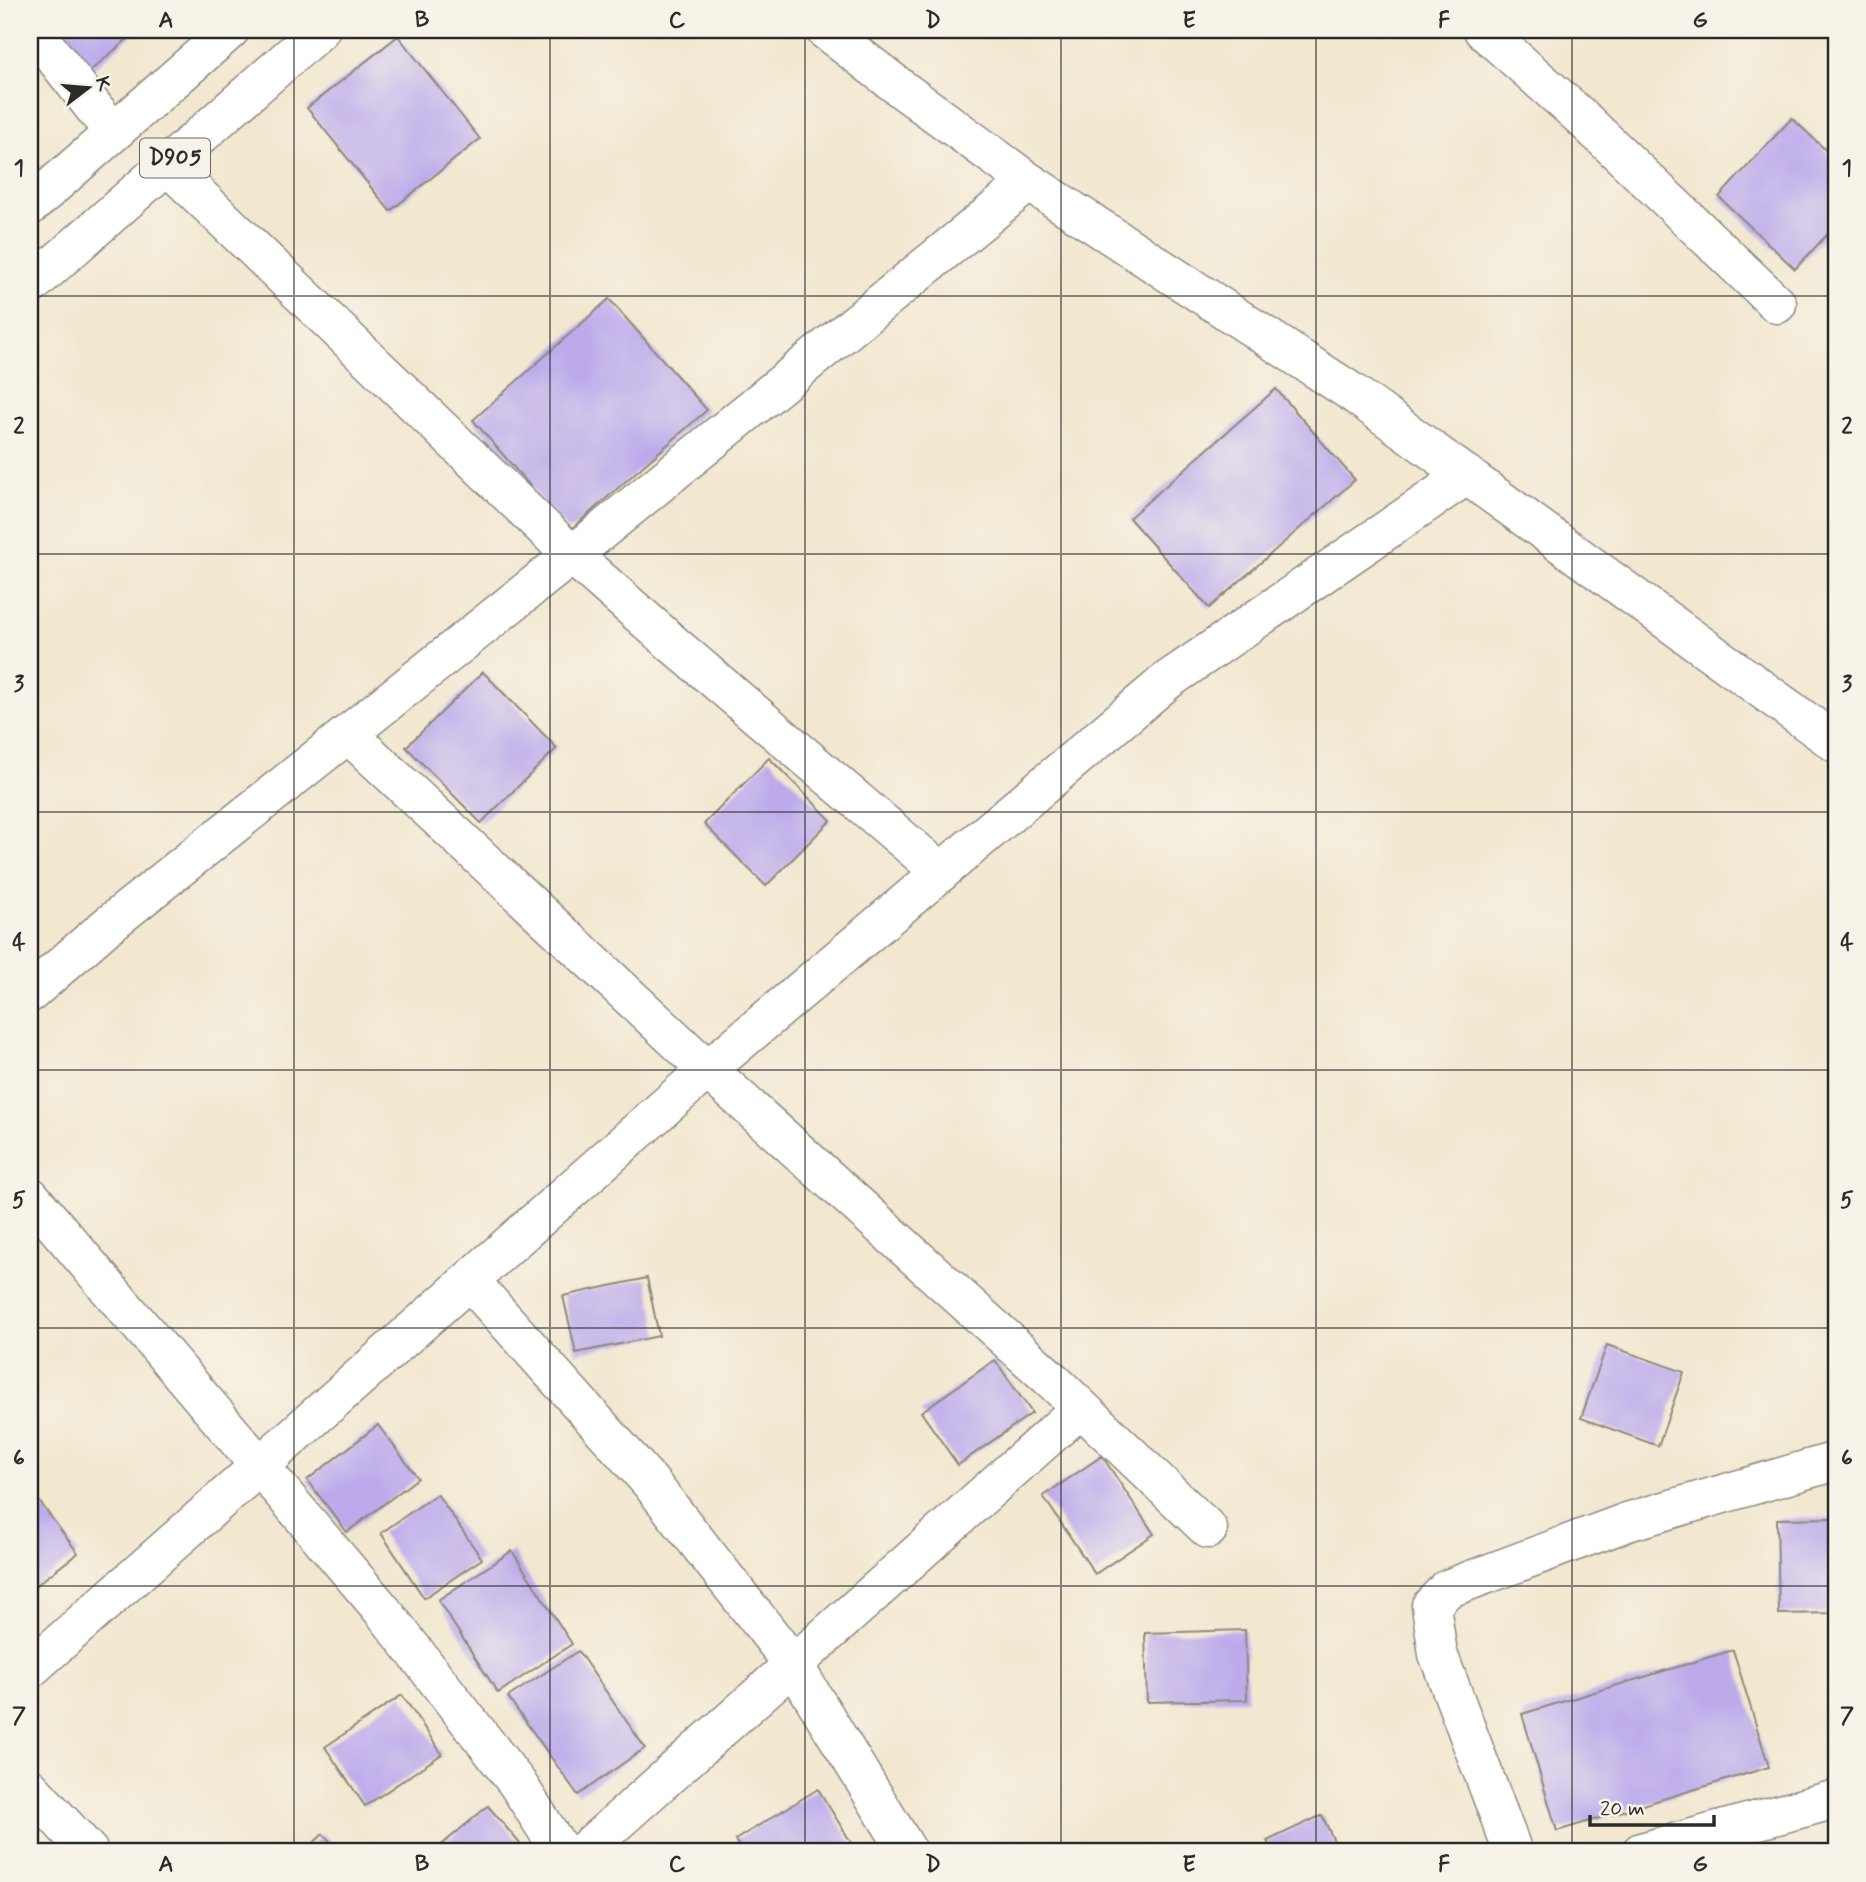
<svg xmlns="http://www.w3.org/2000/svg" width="1866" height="1882" font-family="Mynerve,sans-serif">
  <rect width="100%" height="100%" fill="#f7f3e8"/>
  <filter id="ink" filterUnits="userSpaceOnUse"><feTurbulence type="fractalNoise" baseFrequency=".0143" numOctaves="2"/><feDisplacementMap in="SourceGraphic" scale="14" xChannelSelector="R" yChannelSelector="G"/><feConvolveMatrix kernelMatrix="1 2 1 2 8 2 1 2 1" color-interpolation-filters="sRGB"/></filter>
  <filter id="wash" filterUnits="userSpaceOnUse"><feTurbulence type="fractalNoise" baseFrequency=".00686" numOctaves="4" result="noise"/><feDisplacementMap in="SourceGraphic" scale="28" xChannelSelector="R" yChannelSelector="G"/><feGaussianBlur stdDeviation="1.57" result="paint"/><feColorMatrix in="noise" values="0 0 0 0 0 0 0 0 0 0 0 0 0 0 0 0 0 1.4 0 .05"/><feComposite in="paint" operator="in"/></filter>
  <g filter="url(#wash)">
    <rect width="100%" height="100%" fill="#f2e7cf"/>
    <g id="blocks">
      <!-- building -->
      <g fill="#bcaaeb">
        <polygon points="43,30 138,30 83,77"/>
        <polygon points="398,36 480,139 390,211 307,108"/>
        <polygon points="1792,118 1836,160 1836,225 1795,269 1719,197"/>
        <polygon points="609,299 707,410 569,531 473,420"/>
        <polygon points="1276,389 1355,480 1209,608 1129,518"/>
        <polygon points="483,672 557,748 481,823 406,747"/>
        <polygon points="769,758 831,820 766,886 704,824"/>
        <polygon points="647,1278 659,1336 576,1353 563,1296"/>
        <polygon points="1607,1345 1684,1372 1658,1446 1581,1418"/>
        <polygon points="995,1360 1032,1413 958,1465 921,1412"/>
        <polygon points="378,1425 418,1478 347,1532 307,1480"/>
        <polygon points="1102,1456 1154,1534 1095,1574 1043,1496"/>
        <polygon points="30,1489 78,1553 30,1590"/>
        <polygon points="437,1494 482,1559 424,1598 381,1533"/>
        <polygon points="1836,1518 1836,1613 1779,1614 1777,1519"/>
        <polygon points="512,1551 572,1644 498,1693 438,1600"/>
        <polygon points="1245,1630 1247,1700 1147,1702 1145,1633"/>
        <polygon points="1733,1650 1769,1767 1557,1831 1522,1714"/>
        <polygon points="578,1651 645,1748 578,1795 508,1697"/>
        <polygon points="402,1695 442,1754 365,1806 325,1747"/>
        <polygon points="818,1789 857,1852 743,1852 735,1840"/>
        <polygon points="488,1806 527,1852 433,1852"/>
        <polygon points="1322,1815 1339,1852 1273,1852 1267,1841"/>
        <polygon points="323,1834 340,1852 304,1852"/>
      </g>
    </g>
  </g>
  <g filter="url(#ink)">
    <use href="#blocks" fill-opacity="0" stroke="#8e897d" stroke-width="2"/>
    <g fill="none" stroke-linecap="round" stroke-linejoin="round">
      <!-- minor casing -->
      <g stroke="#8e897d" stroke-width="41">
        <g id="minor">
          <polyline points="33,30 113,132"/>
          <polyline points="825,30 903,90 1029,182 1353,393 1836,743"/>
          <polyline points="1483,30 1580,116 1777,304"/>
          <polyline points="167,165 572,555 673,644 941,872"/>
          <polyline points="348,734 708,1070 1053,1381 1208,1529"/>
          <polyline points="30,993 107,926 572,555 1029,182"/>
          <polyline points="30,1196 383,1611 517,1783 561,1852"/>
          <polyline points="470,1281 650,1482 793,1664 908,1852"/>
          <polyline points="30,1669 701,1075 1168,680 1467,475"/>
          <polyline points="30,1788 89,1852"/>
          <polyline points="583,1852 1081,1408"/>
          <polyline points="1513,1852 1438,1654 1431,1606 1447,1589 1627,1522 1836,1461"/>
          <polyline points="1641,1852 1836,1799"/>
        </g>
      </g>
      <!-- primary casing -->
      <g stroke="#8e897d" stroke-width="41">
        <g id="primary">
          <polyline points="30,206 230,30"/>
          <polyline points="30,286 320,30"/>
        </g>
      </g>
      <!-- minor -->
      <use href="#minor" stroke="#fff" stroke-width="38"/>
      <!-- primary -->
      <use href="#primary" stroke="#fff" stroke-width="38"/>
    </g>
  </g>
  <!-- grid -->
  <path fill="none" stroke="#2b2b2b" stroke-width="2" stroke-opacity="0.55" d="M294 30V1852M550 30V1852M805 30V1852M1061 30V1852M1316 30V1852M1572 30V1852M30 296H1836M30 554H1836M30 812H1836M30 1070H1836M30 1328H1836M30 1586H1836"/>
  <g text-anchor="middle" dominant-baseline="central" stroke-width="7" stroke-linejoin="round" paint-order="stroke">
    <!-- shield labels -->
    <rect fill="#f7f3e8" stroke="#686764" stroke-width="2" x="140" y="138.5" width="70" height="39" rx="5"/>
    <g font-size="23" font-weight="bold" fill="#2b2b2b">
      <text x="175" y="158">D905</text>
    </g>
  </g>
  <!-- margin -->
  <rect width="1866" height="1882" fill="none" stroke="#f7f3e8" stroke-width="77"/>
  <!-- north arrow -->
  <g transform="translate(88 88) rotate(74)" stroke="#f7f3e8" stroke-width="5" paint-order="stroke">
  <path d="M0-5L12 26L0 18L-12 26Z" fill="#2b2b2b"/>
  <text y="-10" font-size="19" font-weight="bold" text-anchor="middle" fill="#2b2b2b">K</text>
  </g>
  <!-- scale -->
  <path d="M1590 1815v10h124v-10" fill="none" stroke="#2b2b2b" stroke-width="3.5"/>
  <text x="1600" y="1815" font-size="21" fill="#2b2b2b" stroke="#f7f3e8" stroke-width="5" paint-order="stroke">20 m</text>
  <rect x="38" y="38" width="1790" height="1805" fill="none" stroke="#2b2b2b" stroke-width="2.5"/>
  <g font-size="23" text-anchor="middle" font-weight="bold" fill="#2b2b2b">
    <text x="166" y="27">A</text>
    <text x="422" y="27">B</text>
    <text x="677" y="27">C</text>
    <text x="933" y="27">D</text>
    <text x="1189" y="27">E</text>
    <text x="1444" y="27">F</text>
    <text x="1700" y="27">G</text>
    <text x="19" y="175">1</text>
    <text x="1847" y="175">1</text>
    <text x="19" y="433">2</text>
    <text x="1847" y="433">2</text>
    <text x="19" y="691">3</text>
    <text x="1847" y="691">3</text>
    <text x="19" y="949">4</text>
    <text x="1847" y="949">4</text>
    <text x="19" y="1207">5</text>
    <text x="1847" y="1207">5</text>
    <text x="19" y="1465">6</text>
    <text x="1847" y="1465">6</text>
    <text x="19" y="1723">7</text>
    <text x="1847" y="1723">7</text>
    <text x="166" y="1871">A</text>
    <text x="422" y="1871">B</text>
    <text x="677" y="1871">C</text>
    <text x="933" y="1871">D</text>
    <text x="1189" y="1871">E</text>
    <text x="1444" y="1871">F</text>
    <text x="1700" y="1871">G</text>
  </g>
</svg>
